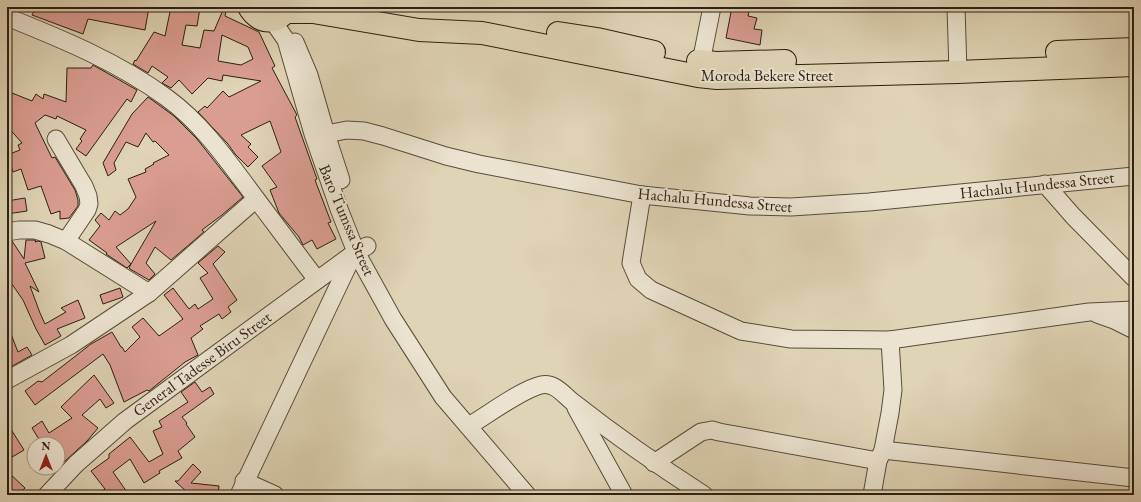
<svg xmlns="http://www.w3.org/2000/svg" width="1141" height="502" font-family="'EB Garamond',serif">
  <rect width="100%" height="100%" fill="#e0d4b6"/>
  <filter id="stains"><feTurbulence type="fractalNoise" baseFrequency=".005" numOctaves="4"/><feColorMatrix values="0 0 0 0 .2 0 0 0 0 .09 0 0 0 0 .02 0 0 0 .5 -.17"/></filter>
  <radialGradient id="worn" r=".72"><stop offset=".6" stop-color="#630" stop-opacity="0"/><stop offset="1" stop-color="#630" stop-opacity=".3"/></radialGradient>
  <!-- building -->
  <g fill="#da9d91" stroke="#2b1f12" fill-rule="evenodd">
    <polygon points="36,7 149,7 145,30 88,19 83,34 32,15"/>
    <path d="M171 7H192L200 8 197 26 186 25 182 45 200 48 204 30 214 31 223 10 226 11 225 16 259 32 275 66 272 68 297 115 295 117 317 179 315 180 331 222 328 223 336 239 317 249 312 240 303 245 299 237 279 213 270 190 277 187 262 166 281 152 270 121 241 135 251 144 248 147 258 157 248 167 235 154 228 144 198 112 205 106 207 108 223 91 229 97 261 81 223 75 222 81 208 78 192 94 179 80 171 88 162 83 168 77 152 66 148 73 133 64 135 60 136 61 154 32 165 36ZM222 35 248 47 253 59 241 65 218 61Z"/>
    <polygon points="732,7 750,7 748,16 757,18 754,29 762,30 760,45 726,38"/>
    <polygon points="93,65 137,90 131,102 127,99 86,156 76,149 82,141 80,139 86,130 57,116 56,119 45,115 35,123 52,158 55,157 75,190 78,200 78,206 69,218 60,219 60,211 51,214 41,186 28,190 21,169 13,172 10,164 7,165 7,155 20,150 18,145 22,143 7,126 7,105 12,93 32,101 36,94 43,99 44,94 66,102 67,68 91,68"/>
    <path d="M148 97 174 116 197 139 243 197 222 215 202 230 204 232 171 260 155 247 146 263 155 274 149 280 130 269 129 268 131 264 127 268 106 254 107 253 89 240 100 226 95 220 101 213 109 220 115 211 120 215 128 209 136 197 128 179 146 172 145 169 154 164 153 163 169 155 155 141 153 142 146 133 138 147 126 142 114 163 116 170 108 176 103 163 132 114ZM156 221 131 264 116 247Z"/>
    <polygon points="25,198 27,211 7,214 7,201"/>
    <polygon points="26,240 34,240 36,241 35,242 38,241 41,242 45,258 25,263 39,292 30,286 40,313 45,324 66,312 61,308 78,300 85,318 57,329 61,336 45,345 36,329 23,300 7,277 7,242 12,241 24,259"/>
    <polygon points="218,246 225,252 213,264 237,300 228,307 231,312 222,319 219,314 200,326 203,329 191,338 198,355 185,362 149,391 147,390 124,402 110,365 103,354 35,405 25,391 38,381 42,382 91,344 112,332 121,347 122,347 125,352 140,337 132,327 143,318 159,336 183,319 164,295 173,288 189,309 195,304 198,309 213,299 200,278 208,273 198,263"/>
    <polygon points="120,288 123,297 103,304 100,295"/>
    <polygon points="7,324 18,352 27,347 32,355 7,369"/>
    <polygon points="94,375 114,403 106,408 100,399 82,415 98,428 87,441 64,462 58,466 58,444 42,444 32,428 42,421 49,433 72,418 61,407"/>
    <polygon points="195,382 202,392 210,387 214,394 182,417 187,423 186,424 195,437 178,451 182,458 159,471 160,473 144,483 130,459 113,472 129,495 96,495 105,489 91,471 109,458 109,454 130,437 149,462 163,454 153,431 162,427 159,421 188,402 181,392"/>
    <polygon points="7,423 24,450 7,460"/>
    <polygon points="193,464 201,472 191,483 219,486 218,495 189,494 175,481 178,481"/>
    <polygon points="7,471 25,488 23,490 31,495 7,495"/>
  </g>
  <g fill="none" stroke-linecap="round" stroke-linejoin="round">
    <!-- minor casing -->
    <g stroke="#584c3b" stroke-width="19">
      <g id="minor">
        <polyline points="956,7 958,72"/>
        <path d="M7 17C62 39 118 62 167 98 204 125 230 164 257 200 277 227 297 253 317 280"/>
        <polyline points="272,20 286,40 313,134 339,209 356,252 393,319 443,397 527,495"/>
        <polyline points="295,42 309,75 326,134 341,180"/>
        <polyline points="699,72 712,7"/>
        <polyline points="326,134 347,130 364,131 383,136 446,156 479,164 642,195 750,206 791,207 869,202 1134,176"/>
        <polyline points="56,139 84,186 88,196 89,204 87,210 66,241"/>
        <polyline points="1045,184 1073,216 1134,278"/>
        <polyline points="642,195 631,263 638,279 651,290 741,331 791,339 890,340 1089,312 1134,310"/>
        <polyline points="7,232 19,230 35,230 49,234 66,241 149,293"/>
        <polyline points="1097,314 1114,320 1134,330"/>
        <polyline points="7,380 71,345 149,293 256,199"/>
        <polyline points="576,408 624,495"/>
        <path d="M472 424C490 413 523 389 541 385 556 382 564 396 574 403 616 436 659 466 704 495"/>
        <polyline points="883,450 1134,478"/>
        <polyline points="654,463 701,432 712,430 719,432 878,461"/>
        <polyline points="244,481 275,495"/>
        <polyline points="47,495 76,464 125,421 353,254 367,246"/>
        <polyline points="239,495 352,257"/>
        <polyline points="872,495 878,461 883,450 890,413 893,390 890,340"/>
      </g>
    </g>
    <!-- highway casing -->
    <g stroke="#2b1f12" stroke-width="24">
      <g id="highway">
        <path d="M249 7C259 25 279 25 289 7"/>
        <polyline points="286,12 313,12 419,30 482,33 698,76 717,78 958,72 1134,65"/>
        <polyline points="558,33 597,39 654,52"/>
        <polyline points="1057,52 1134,49"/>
        <polyline points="698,61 716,63 785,61"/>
      </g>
    </g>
    <!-- minor -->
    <use href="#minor" stroke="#ebe3d0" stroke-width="17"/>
    <!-- highway -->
    <use href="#highway" stroke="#e0d4b6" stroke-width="22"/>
  </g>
  <g text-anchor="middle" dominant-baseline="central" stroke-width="4" stroke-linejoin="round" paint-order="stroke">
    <!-- street labels -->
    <g font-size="16" fill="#2b1f12" stroke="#ebe3d0">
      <text x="767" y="75">Moroda Bekere Street</text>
      <text transform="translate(1037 185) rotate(-6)">Hachalu Hundessa Street</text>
      <text transform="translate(715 200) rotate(5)">Hachalu Hundessa Street</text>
      <text transform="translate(347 220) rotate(67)">Baro Tumssa Street</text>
      <text transform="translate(202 364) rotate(-36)">General Tadesse Biru Street</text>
    </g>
  </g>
  <!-- margin -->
  <rect width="1141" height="502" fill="none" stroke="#e0d4b6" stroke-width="24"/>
  <rect x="8" y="8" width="1125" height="486" fill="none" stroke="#2b1f12" stroke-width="2"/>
  <rect x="12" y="12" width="1117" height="478" fill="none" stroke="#2b1f12"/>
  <!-- north arrow -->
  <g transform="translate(46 456)"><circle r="19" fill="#ebe3d0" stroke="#9e9584"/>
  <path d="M0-3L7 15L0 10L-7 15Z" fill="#8f2418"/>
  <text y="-6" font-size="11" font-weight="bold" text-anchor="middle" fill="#2b1f12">N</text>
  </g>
  <rect width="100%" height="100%" filter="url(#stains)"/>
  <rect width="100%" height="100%" fill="url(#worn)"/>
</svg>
